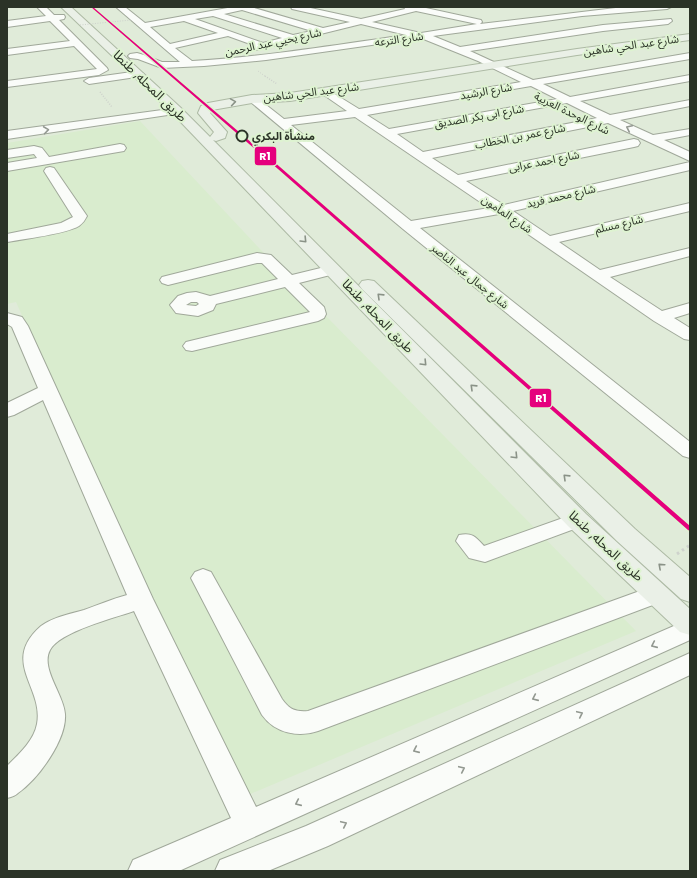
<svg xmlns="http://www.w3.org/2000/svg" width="697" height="878" font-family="Poppins,'Noto Sans Arabic',sans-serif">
  <rect width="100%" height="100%" fill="#e0ebd9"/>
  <!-- built -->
  <polygon fill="#d9ecce" points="140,121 259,248 636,631 236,800 16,302 7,304 7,143"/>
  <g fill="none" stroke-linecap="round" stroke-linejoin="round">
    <!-- minor casing -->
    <g stroke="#a0a89a" stroke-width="2">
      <g id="minor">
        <polygon points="37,7 46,7 54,15 64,15 65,17 64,19 59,20 107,68 108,70 99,75 7,87 7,81 97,69 74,46 7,55 7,49 70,41 50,21 7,27 7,21 46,16"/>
        <path d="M116 7H125L145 23 233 7H251L323 28 350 22 292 9 291 7H306L361 19 405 9 404 7H427L426 8 481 20 482 22 480 24 624 7H671L667 9 582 16 433 36 460 47 603 25 671 19 672 21 668 24 603 31 470 51 533 80 690 53V59L543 84 570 97 690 75V81L580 101 610 115 690 100V106L620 120 653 135 690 129V135L664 140 690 152V161L608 123 432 158 458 175 634 139 638 140 640 143 638 146 634 147 466 181 504 205 690 162V170L513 211 550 236 690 203V211L559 242 600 270 690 248V256L610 277 662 311 690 303V313L674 318 690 328V340L684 339 654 321 499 214 420 228 690 442V458L683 456 403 229 247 99 248 97H256L284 119 347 111 321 93 320 91 321 89 325 88 359 109 521 82 478 61 421 38 266 60 204 66 162 68 138 59 130 58 128 56 130 54 137 53 144 55 162 62H180ZM242 10 312 31 293 35 224 14ZM416 11 477 24 421 33 372 22ZM213 16 282 38 263 43 195 19ZM184 21 218 33 170 44 150 27ZM361 24 406 35C335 45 264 57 192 61L175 48 228 36 253 45 251 47 253 49 256 50ZM531 86 557 99 389 129 367 115ZM567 103 597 118 423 152 397 134ZM355 117 489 208 411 221 291 125Z"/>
        <polygon points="139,71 144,74 143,76 89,84 84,81 89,78"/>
        <polygon points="177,108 181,109 183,111 181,113 7,139 7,131"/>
        <polygon points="120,144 124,145 126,148 124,151 7,171 7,163 37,158 34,154 7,158 7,150 34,146 42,148 49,157"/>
        <path d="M50 167 54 168 87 216C85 220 83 223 79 226 66 234 24 239 7 242V234L61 223 73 217 44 171 46 168Z"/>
        <path d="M257 253 271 255 292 275 333 265 338 267 341 270 338 273 299 283 324 307 326 314 324 318 318 321 192 351 186 350 183 346 186 342 310 312 285 287 216 304 213 310 198 316 176 313 170 305 178 296 187 293 196 292 210 296 278 279 262 263H257L168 285 162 283 160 280 162 277ZM191 302H197L199 304 196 306 186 305Z"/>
        <path d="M7 313 22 317 28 326 153 599 256 807 690 619V640L179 871H128L133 860 231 818 134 611C114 618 59 632 50 650 40 668 64 695 65 714 67 740 38 779 18 793 15 796 11 797 7 798V766C18 755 34 741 37 724 44 687 0 662 41 626 53 617 70 614 84 610 98 605 112 599 127 595L43 400 14 415 7 417V403L38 388 12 327 7 324Z"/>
        <path d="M577 513 585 515 588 520 585 525 485 562 469 558 456 541 459 535C472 532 476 537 484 546Z"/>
        <path d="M203 569 211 572 282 699C289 709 295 712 308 711L648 588 657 585 666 588 669 594 666 600 318 731C298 738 275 733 262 715L191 578 195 572Z"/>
        <polygon points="690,653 690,675 328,846 268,871 215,871 220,860 306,826"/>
      </g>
    </g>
    <!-- major casing -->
    <g stroke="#adbaa4" stroke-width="2">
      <g id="major">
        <polygon points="61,7 71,7 181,108 210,137 214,132 198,113 201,106 208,103 252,95 290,93 577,49 690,34 690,40 577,55 290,101 252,103 212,110 210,113 227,132 225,138 216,141 213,140 586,514 690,609 690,635 680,632 568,526 173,114"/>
        <polygon points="368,280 374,281 635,529 690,577 690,602 681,599 617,541 362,289 359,285 362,281"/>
      </g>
    </g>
    <!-- path-far2 -->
    <polyline stroke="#ced2cc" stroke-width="1" stroke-dasharray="1 1.5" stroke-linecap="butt" points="258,71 266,77"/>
    <!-- path-far1 -->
    <g stroke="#ced2cc" stroke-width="1.5" stroke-dasharray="1 1.5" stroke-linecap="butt">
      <polyline points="265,76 277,84"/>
      <polyline points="100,92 112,107"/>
    </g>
    <!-- path -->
    <polyline stroke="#ced2cc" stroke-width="3" stroke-dasharray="2.5 3.5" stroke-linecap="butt" points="677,554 690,545"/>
    <!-- minor -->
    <use href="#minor" fill="#fafcf9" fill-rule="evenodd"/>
    <!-- major -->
    <use href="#major" fill="#eaf0e7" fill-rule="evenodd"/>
    <!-- path-bridge -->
    <polyline stroke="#ced2cc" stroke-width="1" stroke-dasharray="1 1.5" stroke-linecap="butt" points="80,25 131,20"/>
    <!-- rail-1 casing -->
    <g stroke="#def3d1" stroke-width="3">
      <polygon id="rail-1" points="91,7 93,7 280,167 690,526 690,531 688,530 278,169"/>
    </g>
    <!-- rail-1 -->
    <use href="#rail-1" fill="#e5007d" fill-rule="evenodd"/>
  </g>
  <!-- one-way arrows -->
  <defs><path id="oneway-chevron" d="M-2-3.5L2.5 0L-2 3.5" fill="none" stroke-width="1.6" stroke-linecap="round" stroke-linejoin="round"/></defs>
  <g stroke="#8a9287">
    <use href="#oneway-chevron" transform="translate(233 102) rotate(-9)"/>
    <use href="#oneway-chevron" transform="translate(304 240) rotate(46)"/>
    <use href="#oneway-chevron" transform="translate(380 296) rotate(-136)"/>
    <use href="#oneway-chevron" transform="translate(424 363) rotate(46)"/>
    <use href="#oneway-chevron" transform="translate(473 387) rotate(-136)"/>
    <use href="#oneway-chevron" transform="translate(515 456) rotate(46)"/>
    <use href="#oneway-chevron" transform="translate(566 477) rotate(-136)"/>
    <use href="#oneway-chevron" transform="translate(661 566) rotate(-138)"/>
  </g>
  <g stroke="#929890">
    <use href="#oneway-chevron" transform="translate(629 128) rotate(-155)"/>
    <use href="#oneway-chevron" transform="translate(46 130) rotate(-8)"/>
    <use href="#oneway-chevron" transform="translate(654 645) rotate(156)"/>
    <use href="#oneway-chevron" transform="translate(535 698) rotate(156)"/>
    <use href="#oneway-chevron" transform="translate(580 714) rotate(-25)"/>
    <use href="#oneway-chevron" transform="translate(416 750) rotate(156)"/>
    <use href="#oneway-chevron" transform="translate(462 769) rotate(-25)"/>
    <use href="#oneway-chevron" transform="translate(298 803) rotate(156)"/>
    <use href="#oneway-chevron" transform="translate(344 824) rotate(-25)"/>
  </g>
  <!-- markers -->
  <circle fill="#def3d1" stroke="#2b3327" stroke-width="2" cx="242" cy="136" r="5.5"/>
  <g text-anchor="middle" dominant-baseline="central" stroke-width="4" stroke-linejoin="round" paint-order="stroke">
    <!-- far-street labels -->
    <g font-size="11" fill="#2b3327" stroke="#def3d1">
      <text transform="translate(399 39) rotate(-8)">شارع الترعه</text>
      <text transform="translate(273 42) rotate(-12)">شارع يحيي عبد الرحمن</text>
      <text transform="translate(631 45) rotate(-8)">شارع عبد الحي شاهين</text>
      <text transform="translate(486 91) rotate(-10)">شارع الرشيد</text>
      <text transform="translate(311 92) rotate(-7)">شارع عبد الحي شاهين</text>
      <text transform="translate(572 113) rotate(26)">شارع الوحدة العربية</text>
      <text transform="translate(479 116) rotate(-10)">شارع ابى بكر الصديق</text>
      <text transform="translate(520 136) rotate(-11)">شارع عمر بن الخطاب</text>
      <text transform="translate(544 161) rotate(-11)">شارع احمد عرابى</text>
      <text transform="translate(561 196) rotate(-13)">شارع محمد فريد</text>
      <text transform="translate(507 214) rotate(34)">شارع المأمون</text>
      <text transform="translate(619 224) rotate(-13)">شارع مسلم</text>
      <text transform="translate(470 276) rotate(39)">شارع جمال عبد الناصر</text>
    </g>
    <!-- far-stop labels -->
    <g font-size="11" font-weight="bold" fill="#2b3327" stroke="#def3d1" text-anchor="start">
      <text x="252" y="136">منشأة البكري</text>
    </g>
    <!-- street labels -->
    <g font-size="13" fill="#2b3327" stroke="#def3d1">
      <text transform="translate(150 86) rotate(44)">طريق المحله, طنطا</text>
      <text transform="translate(378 316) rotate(46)">طريق المحله, طنطا</text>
      <text transform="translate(606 546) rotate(43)">طريق المحله, طنطا</text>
    </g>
  </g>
  <g stroke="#def3d1" stroke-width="1.5">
    <rect x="254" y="146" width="23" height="20" rx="4" fill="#e5007d"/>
    <rect x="529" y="388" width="23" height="20" rx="4" fill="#e5007d"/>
  </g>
  <g font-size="11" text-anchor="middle" font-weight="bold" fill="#fff">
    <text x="265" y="160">R1</text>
    <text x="541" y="402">R1</text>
  </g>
  <!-- border -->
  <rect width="697" height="878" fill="none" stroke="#2b3327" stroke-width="16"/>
</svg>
